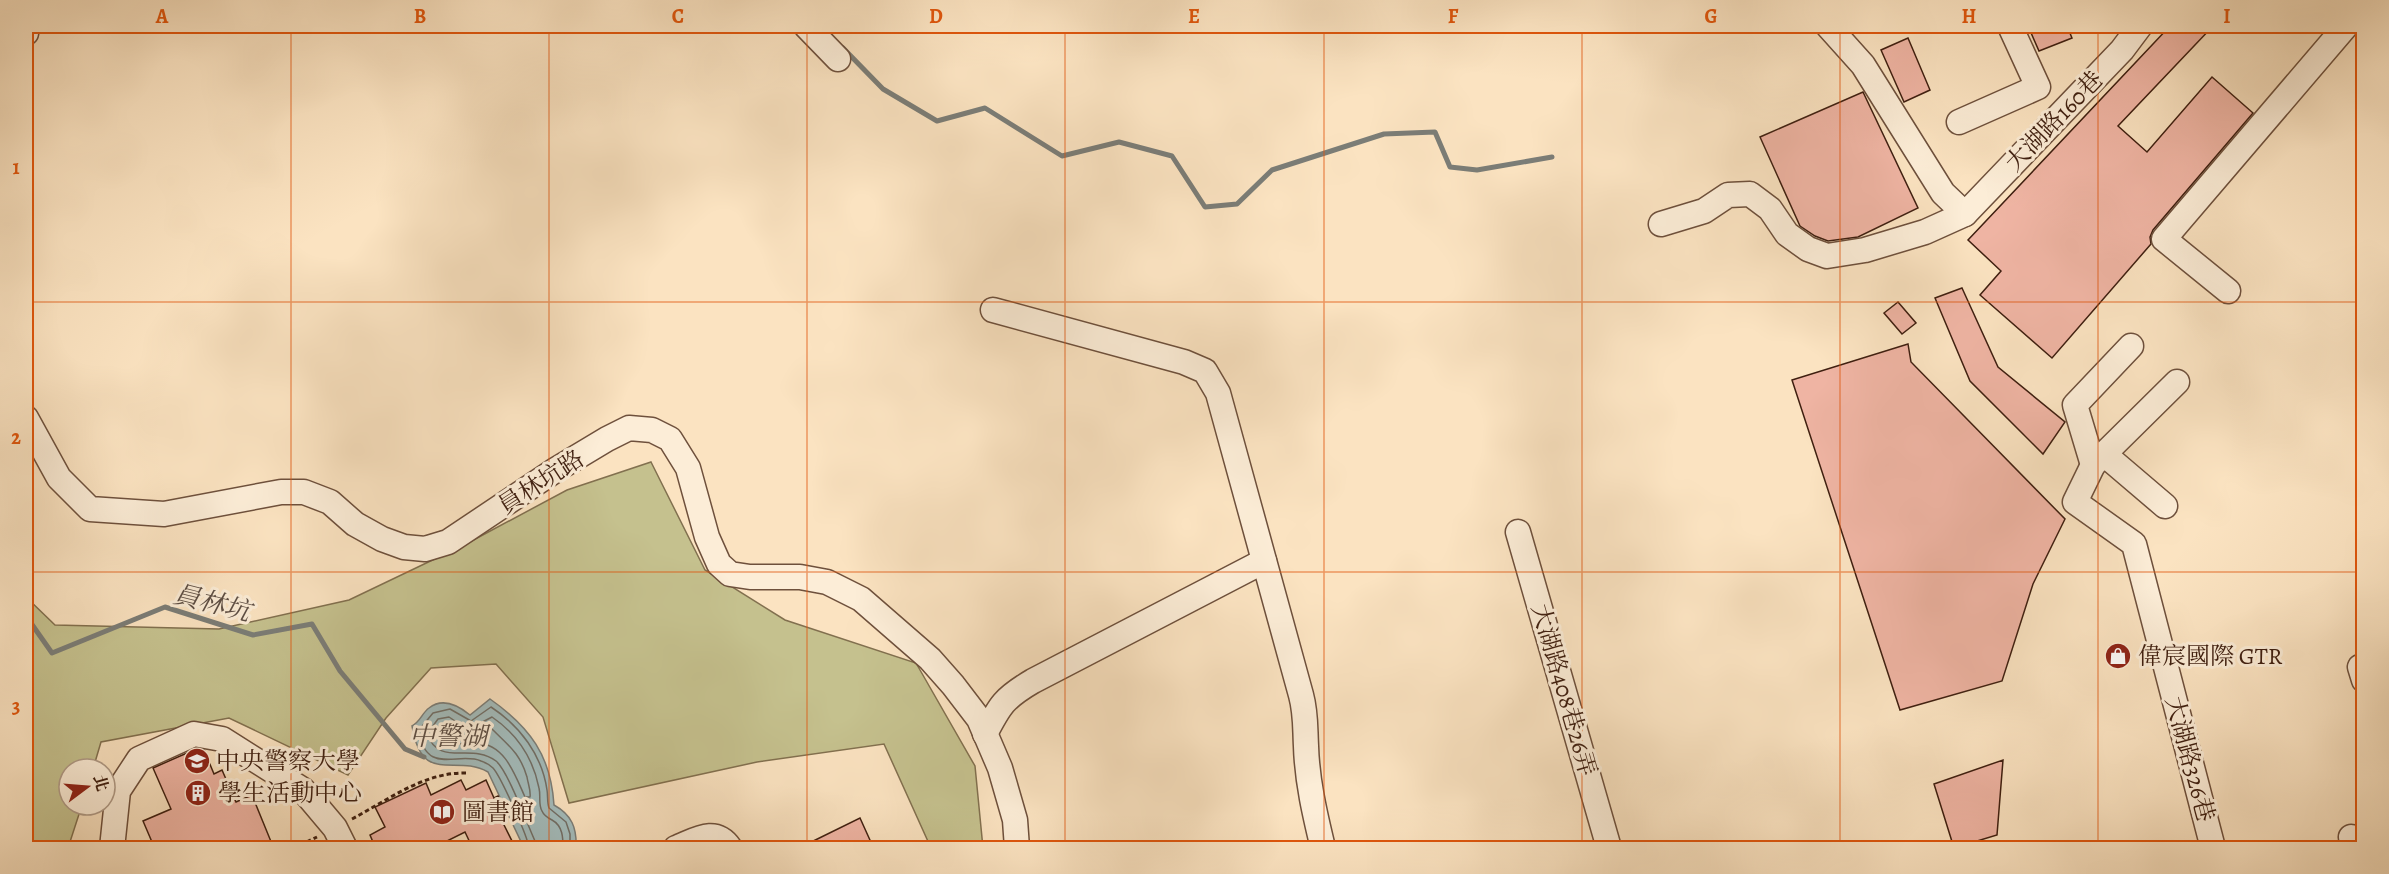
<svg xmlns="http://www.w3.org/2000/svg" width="2389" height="874" font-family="Alegreya,'Noto Serif TC',serif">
  <rect width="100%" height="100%" fill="#fbe3c1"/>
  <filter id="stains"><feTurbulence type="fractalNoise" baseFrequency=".00333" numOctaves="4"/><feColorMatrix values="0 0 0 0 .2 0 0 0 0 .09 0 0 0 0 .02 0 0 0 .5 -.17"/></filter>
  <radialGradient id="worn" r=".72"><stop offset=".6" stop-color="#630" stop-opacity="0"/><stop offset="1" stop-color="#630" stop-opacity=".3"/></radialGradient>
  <!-- green -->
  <polygon fill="#c5c18e" stroke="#82704f" stroke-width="1.5" points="651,462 705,570 785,620 916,663 975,766 983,848 931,848 884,744 757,762 569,803 543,717 496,664 431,668 386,718 348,775 229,718 101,742 93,769 69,769 69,805 82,805 68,848 26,848 26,597 55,625 219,629 349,600 466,544 567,490"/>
  <!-- water -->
  <path fill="#a3bcbc" stroke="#7b7d77" stroke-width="1.5" d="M490 699C530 727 551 756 554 805 572 815 577 828 576 848H524L488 772C455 753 422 787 412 726 421 721 422 713 429 708 443 697 459 706 470 715Z"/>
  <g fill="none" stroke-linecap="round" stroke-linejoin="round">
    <!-- shore -->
    <g stroke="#716e66" stroke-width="1.5">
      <path d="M445 726C465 731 466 747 489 729H492C509 746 520 753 527 777 528 784 531 790 530 797H525C515 775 505 744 477 743 466 742 454 746 443 743L438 735Z"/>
      <path d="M529 848C528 837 501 777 493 768 490 765 484 762 481 761 459 751 425 777 419 730L433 713 450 709 471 721 491 707C520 726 542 755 547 790 548 796 547 802 549 808L566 822 570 834V848"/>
      <path d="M536 848 535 841C527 824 508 771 496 761 471 742 440 768 427 734L438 719 449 717 464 727 471 728 492 717C517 734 533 758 539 788 541 796 538 804 542 811 544 816 548 818 552 820 563 826 563 838 563 848"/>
    </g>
    <!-- stream -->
    <g stroke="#7b7d77" stroke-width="5">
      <polyline points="843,48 883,89 937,121 985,108 1062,156 1119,142 1172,156 1205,207 1237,204 1272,170 1384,134 1435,132 1450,167 1477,170 1552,157"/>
      <polyline points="26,616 52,653 165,607 253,635 312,624 340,671 405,749 424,757"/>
    </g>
  </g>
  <!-- building -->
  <g fill="#efb4a3" stroke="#3f1f10" stroke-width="1.5">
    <polygon points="2028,26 2067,26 2072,38 2039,51"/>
    <polygon points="2170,26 2213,26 2118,126 2147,152 2212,77 2253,113 2153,230 2150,237 2151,244 2052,358 1980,295 2001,271 1968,240"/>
    <polygon points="1908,38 1930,90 1904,102 1881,50"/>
    <polygon points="1863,92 1918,208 1858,237 1828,241 1815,236 1800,226 1760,137"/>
    <polygon points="1962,288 1998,367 2065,422 2043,454 1970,381 1935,298"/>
    <polygon points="1898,302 1916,323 1902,334 1884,313"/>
    <polygon points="1908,344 1911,362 2065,519 2033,584 2002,681 1900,710 1792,380"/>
    <polygon points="196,749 204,750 214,774 222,770 236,802 252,795 272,844 261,849 155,849 143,821 171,809 153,768"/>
    <polygon points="2003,760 1997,835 1954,848 1934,784"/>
    <polygon points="461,780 466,790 486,780 494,798 498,796 508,816 501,819 516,849 473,849 465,832 431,849 376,849 370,835 385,827 375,807 426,783 431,795"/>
    <polygon points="860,818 874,849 797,849"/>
  </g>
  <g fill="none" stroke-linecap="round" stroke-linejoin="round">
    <!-- minor casing -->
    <g stroke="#6e503c" stroke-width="27">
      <g id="minor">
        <polyline points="806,26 838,59"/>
        <polyline points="1828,26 1863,65 1943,193 1965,214"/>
        <polyline points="26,33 27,26"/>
        <polyline points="1959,122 2038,87 2010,26"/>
        <polyline points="1661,224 1704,211 1728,195 1750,194 1770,209 1787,234 1808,249 1827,256 1865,250 1925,232 1965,214 2122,50 2140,26"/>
        <polyline points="2228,291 2164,239 2346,26"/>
        <path d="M993 310 1184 362 1205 371 1218 393 1301 695C1306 713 1305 728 1306 746 1307 781 1315 815 1323 848"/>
        <polyline points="2177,382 2093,465 2075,502 2134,544 2213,848"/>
        <polyline points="26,418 59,478 90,509 164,514 281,492 304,492 330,502 355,524 382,539 404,547 425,549 448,542 557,469 607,439 629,428 652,430 670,439 688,468 707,537 719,564 730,574 750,577 800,577 827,582 861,599 930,659 953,685 979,719 1000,768 1015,820 1017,848"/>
        <polyline points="2104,454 2165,506"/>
        <polyline points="2093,465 2075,405 2131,346"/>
        <polyline points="1518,532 1609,848"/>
        <polyline points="2360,667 2364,680"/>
        <path d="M985 734C1000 705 1004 698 1033 681L1264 561"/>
        <polyline points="2351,837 2353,848"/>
        <polyline points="112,848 118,791 139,759 194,734 222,739 303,790 335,828 345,848"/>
        <path d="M676 848C696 840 715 826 730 848"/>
      </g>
    </g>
    <!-- path -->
    <g stroke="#3f1f10" stroke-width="3" stroke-dasharray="4.5 3" stroke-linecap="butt">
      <path d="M352 819C388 800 424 772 466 773"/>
      <polyline points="300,845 317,837"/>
      <polyline points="292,848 306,845 322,848"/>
    </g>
    <!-- minor -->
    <use href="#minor" stroke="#fcedd7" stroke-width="24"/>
  </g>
  <!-- grid -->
  <path fill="none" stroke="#e0560c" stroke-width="1.5" stroke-opacity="0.55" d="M291 26V848M549 26V848M807 26V848M1065 26V848M1324 26V848M1582 26V848M1840 26V848M2098 26V848M26 302H2364M26 572H2364"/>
  <!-- icons -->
  <defs>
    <g id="shop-disc" transform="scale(1.35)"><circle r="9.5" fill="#8f2418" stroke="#fcedd7"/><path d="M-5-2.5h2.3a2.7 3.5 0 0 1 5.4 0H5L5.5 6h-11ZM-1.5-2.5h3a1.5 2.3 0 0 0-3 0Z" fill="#fff"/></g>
    <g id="university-disc" transform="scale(1.35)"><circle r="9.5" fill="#8f2418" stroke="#fcedd7"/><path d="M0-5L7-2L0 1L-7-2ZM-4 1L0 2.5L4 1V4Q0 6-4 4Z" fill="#fff"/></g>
    <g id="building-disc" transform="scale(1.35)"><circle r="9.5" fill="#8f2418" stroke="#fcedd7"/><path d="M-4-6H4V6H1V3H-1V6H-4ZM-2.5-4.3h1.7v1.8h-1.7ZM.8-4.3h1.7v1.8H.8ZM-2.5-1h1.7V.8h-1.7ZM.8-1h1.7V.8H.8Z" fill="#fff"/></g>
    <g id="library-disc" transform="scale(1.35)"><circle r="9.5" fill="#8f2418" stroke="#fcedd7"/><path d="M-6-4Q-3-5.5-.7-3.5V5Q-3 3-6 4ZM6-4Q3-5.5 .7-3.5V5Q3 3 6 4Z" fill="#fff"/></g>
  </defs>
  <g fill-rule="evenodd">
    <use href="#shop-disc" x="2118" y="656"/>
    <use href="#university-disc" x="197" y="761"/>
    <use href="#building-disc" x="198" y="793"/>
    <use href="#library-disc" x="442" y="812"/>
  </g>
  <g text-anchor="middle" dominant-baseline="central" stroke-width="6" stroke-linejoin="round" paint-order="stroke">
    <!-- street labels -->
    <g font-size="24" fill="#3f1f10" stroke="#fcedd7">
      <text transform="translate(2054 121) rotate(-46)">大湖路160巷</text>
      <text transform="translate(541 482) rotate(-33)">員林坑路</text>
      <text transform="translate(1564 690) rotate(74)">大湖路408巷26弄</text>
      <text transform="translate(2190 759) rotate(75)">大湖路326巷</text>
    </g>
    <!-- poi labels -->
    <g font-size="24" fill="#3f1f10" stroke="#fcedd7" text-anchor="start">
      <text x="2138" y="656">偉宸國際 GTR</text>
      <text x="216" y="761">中央警察大學</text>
      <text x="218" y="793">學生活動中心</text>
      <text x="462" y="812">圖書館</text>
    </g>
    <!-- water labels -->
    <g font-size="26" font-style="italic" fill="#5d4e44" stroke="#fcedd7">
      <text transform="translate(212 603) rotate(14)">員林坑</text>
      <text x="448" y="736">中警湖</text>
    </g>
  </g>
  <!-- margin -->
  <rect width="2389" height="874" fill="none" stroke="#fbe3c1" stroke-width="66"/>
  <!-- north arrow -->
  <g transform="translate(87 787) rotate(74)"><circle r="28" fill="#fcedd7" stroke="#b09b87" stroke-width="1.5"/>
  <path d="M0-4.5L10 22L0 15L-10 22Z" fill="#8f2418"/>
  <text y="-9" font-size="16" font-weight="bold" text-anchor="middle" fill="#3f1f10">北</text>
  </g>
  <rect x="33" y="33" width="2323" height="808" fill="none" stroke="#e0560c" stroke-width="2"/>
  <g font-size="20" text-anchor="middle" font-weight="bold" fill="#e0560c">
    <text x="162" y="23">A</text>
    <text x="420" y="23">B</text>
    <text x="678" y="23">C</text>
    <text x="936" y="23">D</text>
    <text x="1194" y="23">E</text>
    <text x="1453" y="23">F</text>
    <text x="1711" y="23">G</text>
    <text x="1969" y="23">H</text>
    <text x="2227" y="23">I</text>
    <text x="16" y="174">1</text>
    <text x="16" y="444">2</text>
    <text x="16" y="713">3</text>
  </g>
  <rect width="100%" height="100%" filter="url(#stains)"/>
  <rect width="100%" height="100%" fill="url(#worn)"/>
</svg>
